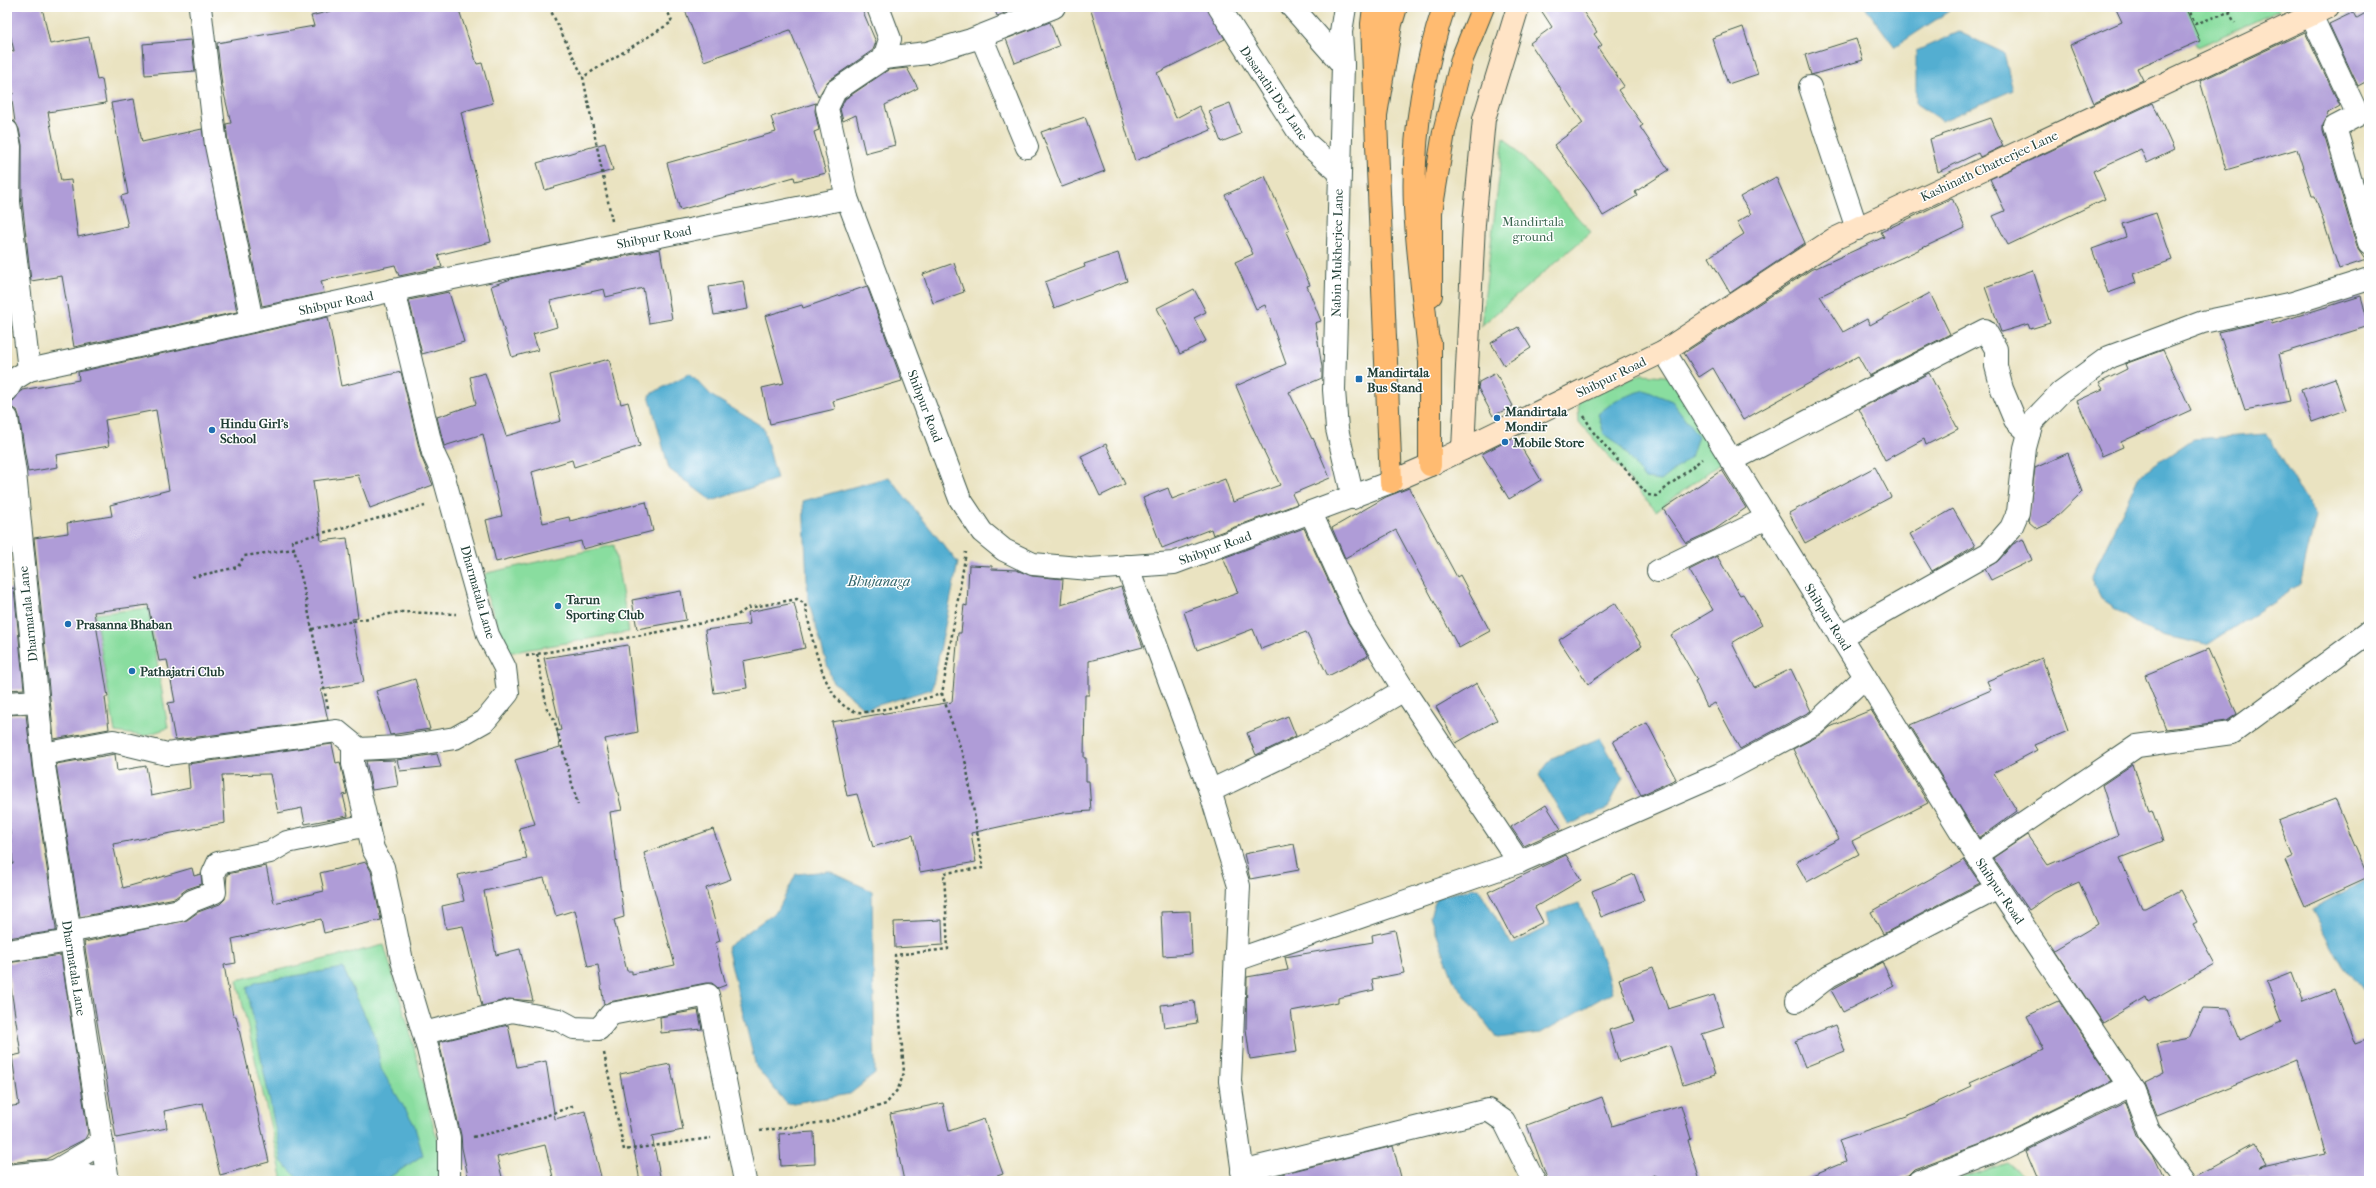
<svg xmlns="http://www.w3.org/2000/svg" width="2376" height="1188" font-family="'IM FELL French Canon',serif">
  <rect width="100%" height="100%" fill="#fff"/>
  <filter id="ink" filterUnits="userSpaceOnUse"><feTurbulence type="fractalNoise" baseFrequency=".025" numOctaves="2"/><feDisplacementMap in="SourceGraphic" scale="8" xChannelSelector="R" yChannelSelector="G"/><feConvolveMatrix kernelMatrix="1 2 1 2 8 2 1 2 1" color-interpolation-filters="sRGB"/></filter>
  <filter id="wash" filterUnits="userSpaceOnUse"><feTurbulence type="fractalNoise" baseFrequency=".012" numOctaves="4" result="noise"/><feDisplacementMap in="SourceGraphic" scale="16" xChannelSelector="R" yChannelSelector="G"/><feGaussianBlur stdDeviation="0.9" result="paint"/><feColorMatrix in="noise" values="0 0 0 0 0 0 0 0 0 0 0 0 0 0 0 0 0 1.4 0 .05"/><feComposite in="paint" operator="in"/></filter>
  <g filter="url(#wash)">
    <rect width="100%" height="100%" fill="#eae3c1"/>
    <!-- green -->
    <g fill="#89dd9f" stroke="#548d6a">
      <polygon points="2178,7 2278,7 2280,10 2198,47"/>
      <polygon points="1504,137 1591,232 1481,326"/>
      <polygon points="1642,374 1675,377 1726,459 1656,511 1579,422 1578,401"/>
      <polygon points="614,545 629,632 508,653 481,580 487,573"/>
      <polygon points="148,608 168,728 144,736 115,732 95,614"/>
      <polygon points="384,945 411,1035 434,1128 440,1145 440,1178 438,1181 283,1181 237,980"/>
      <polygon points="2007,1163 2029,1181 1953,1181"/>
    </g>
    <!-- water -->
    <g fill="#53aed1" stroke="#397682">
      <polygon points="1865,7 1955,7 1895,47"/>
      <polygon points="1959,32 2004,53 2013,90 1942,121 1916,104 1916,51"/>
      <polygon points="690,373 712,396 763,427 777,479 712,501 669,469 649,395"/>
      <polygon points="1644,390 1672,401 1698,436 1691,457 1661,481 1645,479 1619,444 1604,434 1598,414 1616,400"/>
      <polygon points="2267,434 2316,516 2300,584 2207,645 2152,633 2101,599 2091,578 2139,476 2193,439"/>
      <polygon points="889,477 958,563 932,689 865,709 832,681 808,600 803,501"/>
      <polygon points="1600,738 1623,777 1608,808 1568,825 1539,775 1552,758"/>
      <polygon points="829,871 872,891 875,1074 850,1094 787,1104 756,1067 727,947 778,910 796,874"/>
      <polygon points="2369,878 2369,998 2343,966 2312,909"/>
      <polygon points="1473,888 1479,889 1512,945 1550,926 1547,913 1579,903 1604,962 1612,992 1541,1033 1497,1038 1454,981 1430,916 1437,897"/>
      <polygon points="343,968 376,1039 381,1069 414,1124 423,1155 384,1181 301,1181 282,1162 247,988 257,982"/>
    </g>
    <g id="blocks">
      <!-- building -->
      <g fill="#af9cd7">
        <polygon points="7,7 42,7 50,44 89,37 97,80 102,79 106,103 48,112 61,181 71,180 78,237 128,226 121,196 128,194 111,103 134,99 142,142 202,129 237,312 74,347 62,276 31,281 22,201 22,145 19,129 15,122 11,94 13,94 7,60 7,52 14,51 7,21"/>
        <polygon points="346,7 458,7 477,64 482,63 493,103 461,112 491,242 438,255 442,267 399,276 395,265 321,281 324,293 262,306 228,143 226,124 231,123 222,85 217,43 314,26 311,16"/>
        <polygon points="684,7 861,7 876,42 873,50 828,81 818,97 790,30 704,61"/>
        <polygon points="994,7 1020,7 997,16"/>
        <polygon points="1090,7 1207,7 1225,39 1157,73 1176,118 1199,106 1211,130 1135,161"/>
        <polygon points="1539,7 1580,7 1597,32 1594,34 1602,45 1598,48 1624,86 1618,90 1643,125 1640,127 1669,170 1635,192 1637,196 1603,216 1589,192 1554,145 1583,123 1530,43 1552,27"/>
        <polygon points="2115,7 2185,7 2200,41 2137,68 2143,80 2094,103 2070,45 2122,22"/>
        <polygon points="2369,11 2369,80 2358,86 2329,24 2354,12 2357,18"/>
        <polygon points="1050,22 1059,46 1015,63 1006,39"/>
        <polygon points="1743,27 1758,74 1728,84 1712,38"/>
        <polygon points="2305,32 2340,106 2326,114 2327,118 2323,125 2323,131 2357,247 2366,260 2339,269 2315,196 2312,196 2297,149 2226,170 2200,81"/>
        <polygon points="1856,39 1863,60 1811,75 1805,55"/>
        <polygon points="191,40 195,71 145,75 143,44"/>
        <polygon points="907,68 918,88 885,105 895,145 865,153 856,115 843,121 840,109 845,99 888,70"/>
        <polygon points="816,103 815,111 819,130 814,132 826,173 795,181 794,177 680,210 667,163 776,132 771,117"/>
        <polygon points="1230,103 1241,134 1221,142 1209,111"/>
        <polygon points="2153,103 2174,150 2147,163 2141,149 2093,171 2105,199 2008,245 1993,216 2005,211 1990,179"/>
        <polygon points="1085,117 1105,171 1062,187 1041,132"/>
        <polygon points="1991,118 2003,146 1980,157 1978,153 1938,172 1930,139"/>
        <polygon points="605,143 613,170 545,190 537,163"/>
        <polygon points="1265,176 1289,230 1286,232 1310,285 1307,286 1321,321 1315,323 1322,367 1322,378 1289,392 1312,439 1313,438 1330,478 1292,494 1297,504 1213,535 1211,529 1162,548 1143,498 1168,488 1172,499 1225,479 1233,502 1280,485 1250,422 1251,421 1236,386 1286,364 1265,305 1256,309 1235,262 1253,254 1225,195"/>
        <polygon points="1776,177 1805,243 1730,293 1709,257 1744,234 1737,222 1751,214 1740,197"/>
        <polygon points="1952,198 1965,228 1820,296 1843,332 1867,319 1870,325 1930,293 1950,334 1869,376 1858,356 1743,420 1713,368 1699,377 1684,353 1815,267 1816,268 1884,237 1881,232"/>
        <polygon points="2156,213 2172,260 2133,274 2136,283 2108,293 2092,249 2126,237 2122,224"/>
        <polygon points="660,249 672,319 649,323 643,288 606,297 604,289 550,301 557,327 533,334 538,350 512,357 491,286 514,278"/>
        <polygon points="1118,253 1127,281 1054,308 1045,282 1085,267 1084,264"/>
        <polygon points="954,263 964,292 933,303 923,274"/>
        <polygon points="2033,270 2050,323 2030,329 2028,324 2001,332 1985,287"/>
        <polygon points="743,281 748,309 714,315 709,287"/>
        <polygon points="867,286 902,381 833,401 835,409 770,424 762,388 784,383 765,316 802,305 803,308"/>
        <polygon points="1194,289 1206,312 1194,318 1206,341 1180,354 1157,308"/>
        <polygon points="449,292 464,342 422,354 409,300"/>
        <polygon points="2361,296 2369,326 2279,354 2290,401 2245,410 2219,332 2271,320 2272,324"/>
        <polygon points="328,317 341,386 401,372 421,456 433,485 370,508 358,475 313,481 321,541 347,538 358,618 352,619 364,682 321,690 328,720 175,740 168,703 175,702 167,660 159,661 148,605 94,612 108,697 105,697 109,729 54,739 34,538 68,533 67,523 112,516 110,505 169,490 156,410 105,420 109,446 56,455 58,467 28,472 19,416 17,410 7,406 7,402 13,401 22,390 79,380 78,372"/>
        <polygon points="1518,327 1531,348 1504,365 1491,343"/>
        <polygon points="2163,350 2191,410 2121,442 2123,447 2102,456 2077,401 2103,389 2099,383 2127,369 2125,364"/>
        <polygon points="609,359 621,404 628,402 640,446 574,467 572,460 532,472 543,523 569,517 570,521 646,502 653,531 583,549 581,541 496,562 486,520 502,516 483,434 444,446 437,417 476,404 470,377 485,373 506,436 561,421 550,375"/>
        <polygon points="1496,373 1513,406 1493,416 1478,388 1479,382"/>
        <polygon points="1929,373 1958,429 1926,445 1924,439 1885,460 1859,409"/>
        <polygon points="2335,378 2346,410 2312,422 2301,390"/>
        <polygon points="1515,437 1541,480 1509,499 1482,454"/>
        <polygon points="1106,444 1125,484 1100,496 1081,456"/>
        <polygon points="2068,453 2082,492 2050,523 2037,529 2028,521 2035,468"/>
        <polygon points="1875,467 1891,497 1805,543 1789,513"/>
        <polygon points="1722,470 1746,508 1714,530 1686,543 1663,509"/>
        <polygon points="1409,488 1457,577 1460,575 1490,631 1459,648 1396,530 1345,558 1332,528 1386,497"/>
        <polygon points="1953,509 1975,546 1932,571 1910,534"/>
        <polygon points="1304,528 1347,621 1368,656 1328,676 1306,632 1261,649 1253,629 1197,650 1184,612 1238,593 1223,558"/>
        <polygon points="2023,539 2032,560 1991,580 1985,569 1998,561 2013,544"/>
        <polygon points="1717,556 1740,595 1743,594 1762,625 1732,643 1754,687 1791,669 1811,711 1740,749 1715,703 1707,707 1695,681 1697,680 1671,635 1713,610 1689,570"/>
        <polygon points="969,565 992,566 992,569 1016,570 1032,576 1063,579 1061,605 1121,587 1143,647 1089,661 1089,695 1085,695 1084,758 1086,758 1086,781 1089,781 1091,811 1063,813 971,833 976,862 920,872 913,835 873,847 857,794 847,796 832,722 952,702 958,633 961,633 964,605 967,606"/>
        <polygon points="14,588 24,689 7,690 7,589"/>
        <polygon points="681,591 686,620 637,629 632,600"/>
        <polygon points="794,603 805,648 743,661 747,688 714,693 705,630 750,624 748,612"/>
        <polygon points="1615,603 1642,646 1588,684 1559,640"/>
        <polygon points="628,645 638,732 605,739 622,810 610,812 624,917 614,920 627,971 632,971 632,974 675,965 644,853 713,829 731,879 706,888 720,941 715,943 726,985 718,988 712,983 706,983 609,1002 604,1005 598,965 588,967 575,910 556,916 544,878 484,891 496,955 520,949 533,1001 509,999 482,1006 463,926 446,929 442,906 464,901 458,875 527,859 519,828 535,824 515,760 560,747 557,731 561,730 544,658"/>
        <polygon points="2208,649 2237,714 2227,721 2166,729 2145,675"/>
        <polygon points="2042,658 2068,731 2034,745 2037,750 1994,773 2017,811 1979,838 1910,725 1991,690 1987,681"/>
        <polygon points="415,679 430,729 390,735 376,691"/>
        <polygon points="1477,683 1497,720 1456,743 1436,707"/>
        <polygon points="1871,710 1928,803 1852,841 1859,854 1807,882 1796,862 1839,839 1806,777 1793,749 1822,734 1830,727"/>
        <polygon points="26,714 32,768 56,928 56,931 7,938 7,865 13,864 7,804 7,715"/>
        <polygon points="1288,716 1296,736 1256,755 1247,733"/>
        <polygon points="1647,723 1676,779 1641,795 1613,741"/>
        <polygon points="332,744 336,763 340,762 347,794 343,795 348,816 305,824 302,808 278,813 270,774 222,775 225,823 113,844 123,888 192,868 194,876 201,874 202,884 187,889 175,898 80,917 56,764 115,754 117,771 146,766 151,796 190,788 188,764"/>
        <polygon points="437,754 441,767 400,771 397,760"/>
        <polygon points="394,760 398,786 372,790 366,761"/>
        <polygon points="2133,764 2149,811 2152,810 2163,841 2120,858 2142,908 2145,908 2180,890 2197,922 2193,924 2215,964 2148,1002 2146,997 2103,1023 2054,950 2098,924 2079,882 2054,893 2029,910 1993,858 2027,835 2048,865 2118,835 2102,785"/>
        <polygon points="2335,799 2368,877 2305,906 2285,861 2293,857 2278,821"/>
        <polygon points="1546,805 1561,829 1524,846 1511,827"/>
        <polygon points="1294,844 1299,870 1250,879 1244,854"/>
        <polygon points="1566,855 1581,880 1535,907 1543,922 1512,938 1488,892"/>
        <polygon points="1964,860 1980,883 1883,934 1871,912"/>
        <polygon points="366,862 371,871 381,920 324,933 321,919 232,939 236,963 224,965 233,1016 236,1016 269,1162 220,1175 203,1103 164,1111 167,1128 116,1138 84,942 187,920 198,912 220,904 225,899 227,874 266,866 274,903 324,891 320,873"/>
        <polygon points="1634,874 1644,900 1601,917 1592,891"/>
        <polygon points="1190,911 1192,954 1163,956 1161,912"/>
        <polygon points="942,920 943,945 895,948 894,922"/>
        <polygon points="1395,930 1404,973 1372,979 1374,990 1338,998 1338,1002 1291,1011 1297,1052 1250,1059 1246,1029 1247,977 1288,970 1285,957 1373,942 1372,935"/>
        <polygon points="61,955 88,1133 85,1139 46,1159 7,1163 7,1107 19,1105 12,1056 21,1054 7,963"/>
        <polygon points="1882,962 1894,986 1843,1012 1831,990"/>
        <polygon points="1653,967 1668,1009 1714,995 1724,1027 1702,1034 1715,1075 1683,1085 1670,1045 1619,1062 1609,1030 1634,1022 1619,979"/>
        <polygon points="2292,972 2303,1002 2334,990 2355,1044 2369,1039 2369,1181 2243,1181 2242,1177 2235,1181 2198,1181 2197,1176 2254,1145 2265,1165 2258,1168 2325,1153 2297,1059 2157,1116 2144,1083 2164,1073 2157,1044 2189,1038 2203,1008 2228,1009 2240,1040 2282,1021 2267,982"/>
        <polygon points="1194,1001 1197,1023 1164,1028 1161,1005"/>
        <polygon points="2059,1001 2112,1080 1984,1143 1914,1169 1908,1175 1893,1181 1798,1181 1846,1161 1839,1140 1906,1117 1938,1103 1938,1102 1972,1086 1970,1083 2044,1050 2027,1016"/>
        <polygon points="698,1010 702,1029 661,1033 660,1017"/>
        <polygon points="508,1025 517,1067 546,1061 555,1119 585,1111 602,1181 554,1181 545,1145 497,1157 503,1181 469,1181 462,1148 461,1135 439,1042"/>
        <polygon points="1835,1025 1845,1051 1805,1067 1795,1041"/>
        <polygon points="670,1064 683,1130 652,1136 661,1181 640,1181 620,1074"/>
        <polygon points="1602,1097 1612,1126 1681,1105 1691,1139 1688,1140 1700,1181 1657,1181 1655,1175 1637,1181 1548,1181 1527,1125"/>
        <polygon points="2125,1102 2137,1136 2152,1155 2164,1181 2039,1181 2026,1150"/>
        <polygon points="943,1103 949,1131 984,1119 1003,1174 983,1181 969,1181 968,1177 950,1181 904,1181 890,1114"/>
        <polygon points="814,1132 815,1164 781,1166 779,1134"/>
        <polygon points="1393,1146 1402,1181 1281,1181 1281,1174"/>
      </g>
    </g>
  </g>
  <g filter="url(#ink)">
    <use href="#blocks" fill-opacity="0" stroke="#3d5649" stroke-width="1"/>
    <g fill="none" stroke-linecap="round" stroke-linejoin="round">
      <!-- street casing -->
      <g stroke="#3d5649" stroke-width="24">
        <g id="street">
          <polyline points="200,7 216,145 252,321"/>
          <polyline points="1219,7 1305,142 1339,172"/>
          <polyline points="1292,7 1343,65"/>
          <polyline points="1345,7 1341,32 1343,65 1334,390 1337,429 1353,498"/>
          <polyline points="2311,15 2358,115 2335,127 2369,243"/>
          <polyline points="981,36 1027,147"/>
          <polyline points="884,58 927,53 971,40 1054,7"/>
          <polyline points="1810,87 1857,229"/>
          <polyline points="7,131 10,147 9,202 29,370"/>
          <polyline points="847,198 827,108 835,91 884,58 890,39 878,7"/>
          <polyline points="1664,351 1968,843 2134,1091 2149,1131 2186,1181"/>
          <polyline points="7,390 13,380 29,370 394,290 847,198 960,499 982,532 1004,550 1033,564 1090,569 1174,563 1391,482"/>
          <polyline points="7,418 15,473 44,766 108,1181"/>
          <polyline points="1731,461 1985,330 1996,349 1996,366 2002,389 2015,420 2029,433"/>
          <polyline points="1311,513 1358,616 1404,690 1519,862"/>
          <polyline points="1127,566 1210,791 1239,886 1230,1081 1244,1181"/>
          <polyline points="1658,571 1767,518"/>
          <polyline points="1840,637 1989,553 2011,528 2018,512 2025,448 2032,422 2061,392 2109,357 2203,322 2293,303 2369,279"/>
          <polyline points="7,703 37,701"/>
          <polyline points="353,745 353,764 373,849 383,867 402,961 428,1049 449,1138 449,1181"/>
          <polyline points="43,754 113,741 167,754 337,731 359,749 400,747 455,738 485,721 508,693 505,668 488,635 443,474 433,453 394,290"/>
          <polyline points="1210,791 1331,733 1404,690"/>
          <polyline points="1976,855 2137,746 2232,733 2369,632"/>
          <polyline points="68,932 180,910 192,901 215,892 213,874 218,863 270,852 287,842 368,825"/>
          <polyline points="7,951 70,941"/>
          <polyline points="1236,960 1519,862 1720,774 1816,723 1865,677"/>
          <polyline points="1797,1001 1829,976 1998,888"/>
          <polyline points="424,1033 512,1011 559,1020 574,1028 599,1029 611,1014 708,995 745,1181"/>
          <polyline points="55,1171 107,1178"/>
          <polyline points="1242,1171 1488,1110 1504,1121 1534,1181"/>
          <polyline points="7,1176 55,1171 102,1143"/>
          <polyline points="1919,1181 1989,1154 2130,1085"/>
        </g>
      </g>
      <!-- secondary casing -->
      <g stroke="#3d5649" stroke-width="24">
        <g id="secondary">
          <polyline points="1463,449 1474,224 1484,119 1518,7"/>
          <polyline points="1391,482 1430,465 1664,351 1834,239 2328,7"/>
        </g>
      </g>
      <!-- primary casing -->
      <g stroke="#3d5649" stroke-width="24">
        <g id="primary">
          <polyline points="1374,7 1372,24 1391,482"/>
          <polyline points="1431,295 1431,212 1444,132 1462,59 1483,7"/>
          <polyline points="1430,465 1430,343"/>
        </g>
      </g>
      <!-- highway casing -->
      <g stroke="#3d5649" stroke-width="24">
        <g id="highway">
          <polyline points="1376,115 1391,24 1396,7"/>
          <path d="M1430 362C1425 311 1418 259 1415 208 1412 140 1423 71 1444 7"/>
        </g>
      </g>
      <!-- path -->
      <g stroke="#3d5649" stroke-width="2.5" stroke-dasharray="3 3" stroke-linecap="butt">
        <polyline points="549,7 583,77"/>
        <polyline points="2188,7 2195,24 2243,7"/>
        <polyline points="2229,12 2235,23"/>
        <polyline points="612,221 583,77 672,22 666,7"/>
        <polyline points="1584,416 1594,433 1648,495 1656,496 1702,459"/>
        <polyline points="192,577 238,567 244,556 294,549"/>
        <polyline points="312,629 400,612 456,614"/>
        <polyline points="537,654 547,709 554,719 578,805"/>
        <path d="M526 656 659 632 736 616 748 608 797 599 805 604C811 632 824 716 864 712 890 710 917 700 942 694L966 552"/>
        <polyline points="328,708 302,580 292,541 425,506"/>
        <polyline points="604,1053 624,1150 711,1138"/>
        <polyline points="760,1131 831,1121 886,1104 898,1089 904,1073 895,955 948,949 944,873 983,868 966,764 942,694"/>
        <polyline points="473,1137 516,1127 575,1105"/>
      </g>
      <!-- street -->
      <use href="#street" stroke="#fff" stroke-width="22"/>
      <!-- secondary -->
      <use href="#secondary" stroke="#ffe4c6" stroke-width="22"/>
      <!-- primary -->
      <use href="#primary" stroke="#ffbb71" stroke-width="22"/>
      <!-- highway -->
      <use href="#highway" stroke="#ffbb71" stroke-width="22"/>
    </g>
  </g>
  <!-- markers -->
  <g fill="#1f6fb2" stroke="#fff" stroke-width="1.5">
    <rect x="1355" y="375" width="8" height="8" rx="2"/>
    <circle cx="1497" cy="418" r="4"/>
    <circle cx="212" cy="430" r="4"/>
    <circle cx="1505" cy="442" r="4"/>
    <circle cx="558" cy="606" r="4"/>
    <circle cx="68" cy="624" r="4"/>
    <circle cx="132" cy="671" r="4"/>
  </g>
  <g text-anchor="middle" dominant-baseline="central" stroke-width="3" stroke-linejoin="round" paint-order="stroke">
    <!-- street labels -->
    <g font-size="13" fill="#1f3d34" stroke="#fff">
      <text transform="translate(1274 93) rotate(56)">Dasarathi Dey Lane</text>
      <text transform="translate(1989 166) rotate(-25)">Kashinath Chatterjee Lane</text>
      <text transform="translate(654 237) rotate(-11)">Shibpur Road</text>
      <text transform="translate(1337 253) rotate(-89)">Nabin Mukherjee Lane</text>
      <text transform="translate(336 303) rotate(-12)">Shibpur Road</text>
      <text transform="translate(1611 377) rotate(-26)">Shibpur Road</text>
      <text transform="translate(925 406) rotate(69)">Shibpur Road</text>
      <text transform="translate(1215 548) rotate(-20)">Shibpur Road</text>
      <text transform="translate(478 592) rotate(74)">Dharmatala Lane</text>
      <text transform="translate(28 614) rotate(-96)">Dharmatala Lane</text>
      <text transform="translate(1828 617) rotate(58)">Shibpur Road</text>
      <text transform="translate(2000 891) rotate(56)">Shibpur Road</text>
      <text transform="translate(74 968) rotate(81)">Dharmatala Lane</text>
    </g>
    <!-- park labels -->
    <g font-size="13" fill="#3a654f" stroke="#fff">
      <text x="1533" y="221">Mandirtala<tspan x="1533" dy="15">ground</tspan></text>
    </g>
    <!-- poi labels -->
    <g font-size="13" font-weight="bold" fill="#1f3d34" stroke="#fff" text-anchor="start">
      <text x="1367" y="372">Mandirtala<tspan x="1367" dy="15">Bus Stand</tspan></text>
      <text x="1505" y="411">Mandirtala<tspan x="1505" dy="15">Mondir</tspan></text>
      <text x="220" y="423">Hindu Girl's<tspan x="220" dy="15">School</tspan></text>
      <text x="1513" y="442">Mobile Store</text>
      <text x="566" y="599">Tarun<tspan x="566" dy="15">Sporting Club</tspan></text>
      <text x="76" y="624">Prasanna Bhaban</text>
      <text x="140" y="671">Pathajatri Club</text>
    </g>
    <!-- water labels -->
    <g font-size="14" font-style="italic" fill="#31656b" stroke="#fff">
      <text x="879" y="581">Bhujanaga</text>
    </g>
  </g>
  <!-- margin -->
  <rect width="2376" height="1188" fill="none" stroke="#fff" stroke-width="24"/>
</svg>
